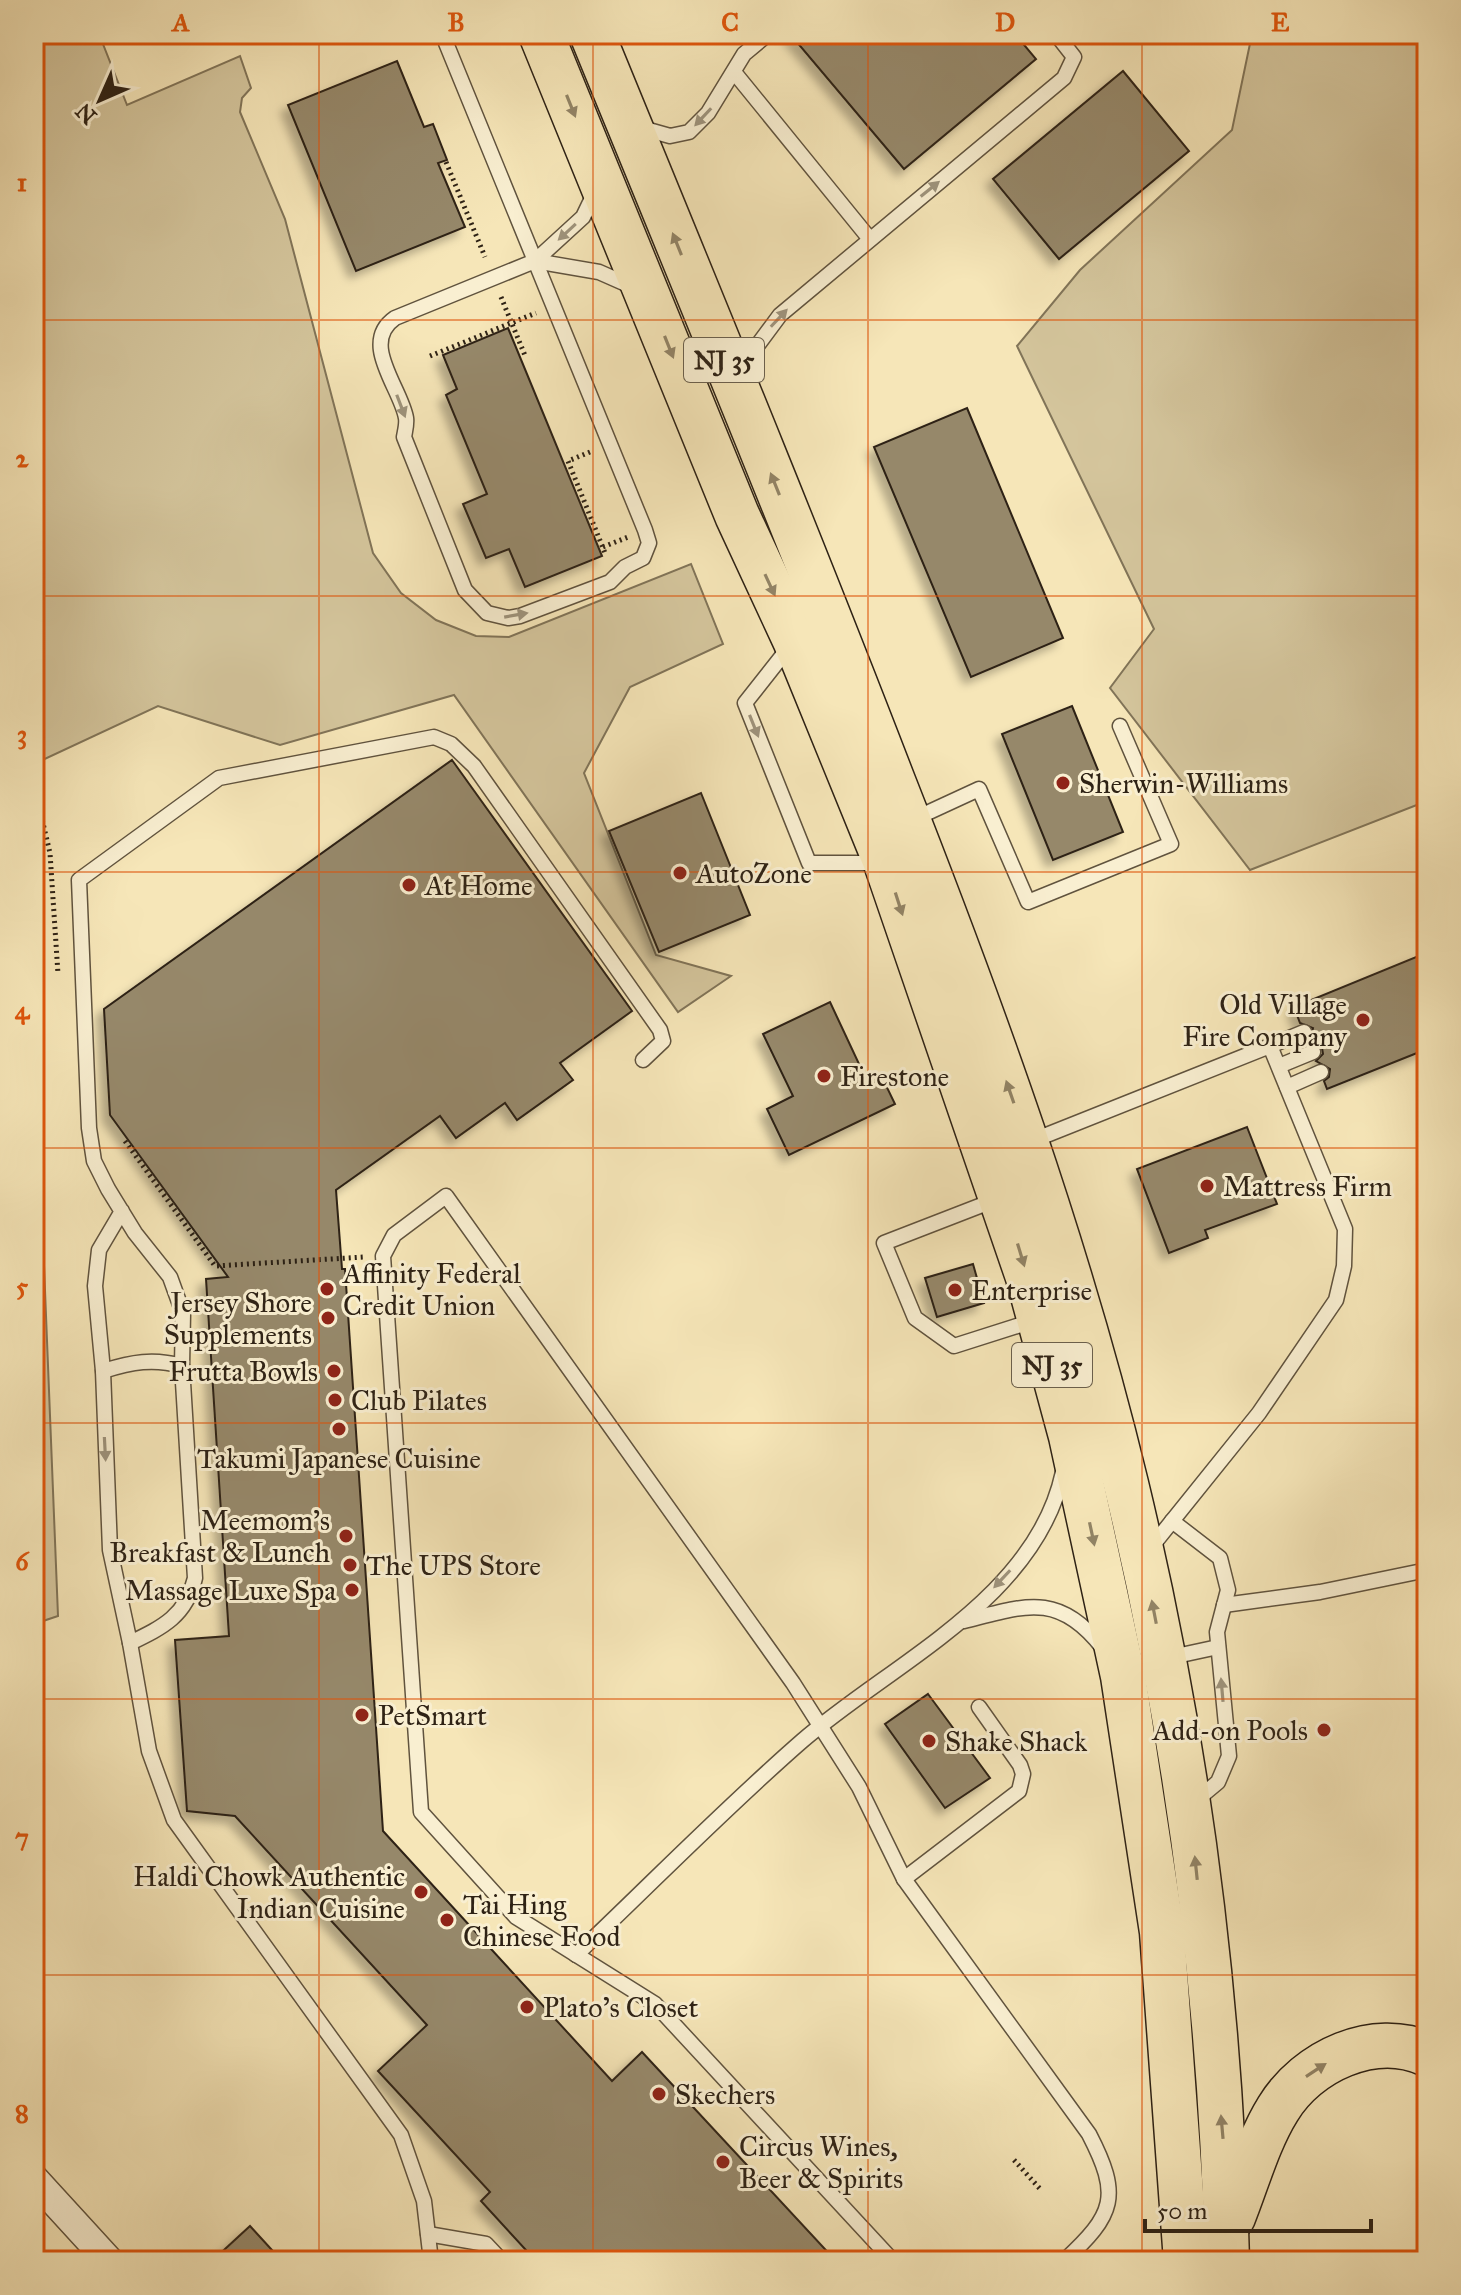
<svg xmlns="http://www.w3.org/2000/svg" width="1461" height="2295" font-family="'IM FELL Great Primer',serif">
  <defs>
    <filter id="shadow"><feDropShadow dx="-7" dy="7" stdDeviation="4" flood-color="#0004"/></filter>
  </defs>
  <rect width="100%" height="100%" fill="#f6e6b8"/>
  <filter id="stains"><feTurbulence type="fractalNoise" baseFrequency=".0025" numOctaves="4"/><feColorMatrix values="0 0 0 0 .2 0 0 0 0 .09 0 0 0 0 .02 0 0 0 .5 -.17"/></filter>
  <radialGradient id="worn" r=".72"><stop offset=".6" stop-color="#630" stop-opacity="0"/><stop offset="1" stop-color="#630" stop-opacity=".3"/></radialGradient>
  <!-- green -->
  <g fill="#d4c59c" stroke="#817458" stroke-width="2">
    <polygon points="34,34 99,34 127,105 240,56 251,88 242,98 240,112 285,219 373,553 401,593 436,620 476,636 509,637 691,564 723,644 630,687 584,773 656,955 731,976 678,1012 454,695 280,745 158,706 34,764"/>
    <polygon points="1252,34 1427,34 1427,801 1250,870 1110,688 1154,629 1017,346 1080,270 1232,130"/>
    <polygon points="34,1015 58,1616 34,1624"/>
  </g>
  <!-- building -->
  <g fill="#96886a" stroke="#2e2215" stroke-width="2" filter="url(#shadow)">
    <polygon points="790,34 1015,34 1036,59 904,169"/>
    <polygon points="397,61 424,127 433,124 447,160 438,163 465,227 356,271 288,105"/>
    <polygon points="1123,71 1189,151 1059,259 993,179"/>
    <polygon points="508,328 602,556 525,587 509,549 486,558 463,504 487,494 446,395 457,389 443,355"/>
    <polygon points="967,408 1063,638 971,677 874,447"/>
    <polygon points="1072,706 1123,832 1053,860 1002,734"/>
    <polygon points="452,760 632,1011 560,1063 573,1080 517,1120 505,1103 456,1138 440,1116 336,1190 342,1269 345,1269 383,1831 612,2081 642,2052 836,2261 536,2261 481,2201 490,2192 378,2071 427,2025 235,1816 187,1811 175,1640 229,1636 206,1279 228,1277 110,1115 104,1009"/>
    <polygon points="701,793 750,915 659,952 609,831"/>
    <polygon points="1421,955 1427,969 1427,1049 1327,1089 1324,1081 1329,1077 1330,1069 1316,1061 1323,1054 1322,1048 1309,1043 1313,1028 1300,1023 1294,1007"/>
    <polygon points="830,1002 866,1079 880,1073 895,1104 789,1155 767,1109 793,1096 763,1034"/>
    <polygon points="1247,1127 1277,1204 1205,1230 1208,1238 1169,1253 1137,1169"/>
    <polygon points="973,1264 984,1303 937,1317 925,1278"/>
    <polygon points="928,1694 990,1778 945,1808 885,1724"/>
    <polygon points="250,2226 282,2261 212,2261"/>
  </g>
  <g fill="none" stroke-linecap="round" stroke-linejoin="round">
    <!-- service casing -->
    <g stroke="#60533e" stroke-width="17">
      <g id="service">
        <path d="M446 43 645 530 649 543 643 558 625 567 610 582 520 616 508 618 487 613 465 590 404 437C405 431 407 424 406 418 401 388 359 343 395 318L535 261"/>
        <polyline points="734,72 869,238"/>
        <polyline points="638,127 670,136 689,132 708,113 744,54 768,34"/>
        <polyline points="595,192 583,217 535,261 599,272 633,287"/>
        <polyline points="737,373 780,315 1064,78 1074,57 1056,34"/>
        <polyline points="790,646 745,703 809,863 879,863"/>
        <polyline points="914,819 979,789 1028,902 1171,844 1120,726"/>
        <polyline points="1270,1046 1304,1032"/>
        <polyline points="1279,1066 1313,1052"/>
        <polyline points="1287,1087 1321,1072"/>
        <polyline points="1029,1142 1270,1046 1345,1229 1344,1266 1336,1300 1259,1413 1148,1551"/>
        <polyline points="995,1200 884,1243 915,1318 954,1346 1036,1320"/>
        <path d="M122 1211 99 1250 95 1286 103 1371 110 1550 130 1643C163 1627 186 1616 195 1578L182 1366 183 1313 170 1277 135 1233 108 1189 94 1161 89 1128 79 880 219 778 434 737 451 744 474 766 660 1030 663 1041 643 1060"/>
        <path d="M103 1371C132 1362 153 1358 182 1366"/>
        <polyline points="1172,1521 1220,1558 1228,1590 1217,1632 1229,1756 1218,1782 1194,1802"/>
        <polyline points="1224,1605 1320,1592 1427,1570"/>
        <path d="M964 1621C1024 1606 1058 1591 1102 1647"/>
        <polyline points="130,1643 149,1751 174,1820 401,2135 424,2201 431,2261"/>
        <polyline points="1167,1658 1218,1647"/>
        <polyline points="904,1879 1019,1791 1023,1774 1020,1765 979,1707"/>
        <path d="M576 1955C651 1884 724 1809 802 1741 892 1663 1036 1599 1063 1472"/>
        <polyline points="428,2234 486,2244 502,2261"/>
        <path d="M893 2261 655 2004 516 1917 421 1812 383 1256 394 1235 446 1196 793 1683 859 1787 904 1879 1089 2134C1121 2196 1115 2214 1064 2261"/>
      </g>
    </g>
    <!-- minor casing -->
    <g stroke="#60533e" stroke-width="31">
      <polyline id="minor" points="34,2179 109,2261"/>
    </g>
    <!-- trunk casing -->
    <g stroke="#2e2215" stroke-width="47">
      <g id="trunk">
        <polyline points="541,34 737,515 795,640 886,863 1028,1277 1071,1436 1123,1676 1162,1932 1186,2261"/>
        <path d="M592 34C694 283 797 532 894 784 984 1013 1068 1244 1126 1484 1187 1737 1221 2000 1227 2261"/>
        <path d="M1233 2217C1247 2182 1258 2141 1278 2109 1307 2061 1374 2030 1427 2054"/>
      </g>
    </g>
    <!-- path -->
    <g stroke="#2e2215" stroke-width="5" stroke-dasharray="2 4" stroke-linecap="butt">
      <polyline points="446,162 485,257"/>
      <polyline points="501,297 526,358"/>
      <polyline points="430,356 536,313"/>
      <polyline points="590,452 568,461 605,553"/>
      <polyline points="603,547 628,537"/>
      <polyline points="34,785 50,853 58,974"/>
      <polyline points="125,1141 215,1266 364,1257"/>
      <polyline points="1014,2160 1042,2191"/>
    </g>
    <!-- service -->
    <use href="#service" stroke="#f9efd1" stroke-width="14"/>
    <!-- minor -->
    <use href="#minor" stroke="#f9efd1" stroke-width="28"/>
    <!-- trunk -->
    <use href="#trunk" stroke="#f6e6b8" stroke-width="44"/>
  </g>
  <!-- one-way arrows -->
  <defs><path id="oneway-solid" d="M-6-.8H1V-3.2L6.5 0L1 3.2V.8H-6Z" transform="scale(2)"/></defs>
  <g fill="#928466">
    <use href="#oneway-solid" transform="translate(571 106) rotate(68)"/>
    <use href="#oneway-solid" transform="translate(677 244) rotate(-112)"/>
    <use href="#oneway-solid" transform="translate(669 347) rotate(68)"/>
    <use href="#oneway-solid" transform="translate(775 484) rotate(-112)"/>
    <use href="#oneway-solid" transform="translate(770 585) rotate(65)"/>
    <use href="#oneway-solid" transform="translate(899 904) rotate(72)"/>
    <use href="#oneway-solid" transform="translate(1010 1092) rotate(-109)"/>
    <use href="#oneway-solid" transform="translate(1021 1255) rotate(73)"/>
    <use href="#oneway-solid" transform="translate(1092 1534) rotate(78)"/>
    <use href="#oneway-solid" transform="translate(1154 1612) rotate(-101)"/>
    <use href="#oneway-solid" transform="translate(1196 1868) rotate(-96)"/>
    <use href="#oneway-solid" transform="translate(1316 2070) rotate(-33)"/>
    <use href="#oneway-solid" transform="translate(1222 2127) rotate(-95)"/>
  </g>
  <g fill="#9e937c">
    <use href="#oneway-solid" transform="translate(703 117) rotate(133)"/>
    <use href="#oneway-solid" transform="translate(930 189) rotate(-39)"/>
    <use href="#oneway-solid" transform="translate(567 232) rotate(137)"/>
    <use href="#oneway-solid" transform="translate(779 318) rotate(-47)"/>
    <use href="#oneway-solid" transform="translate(401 406) rotate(69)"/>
    <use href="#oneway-solid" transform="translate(516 615) rotate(-10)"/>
    <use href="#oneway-solid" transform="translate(754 726) rotate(68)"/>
    <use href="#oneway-solid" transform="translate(105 1449) rotate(87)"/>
    <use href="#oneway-solid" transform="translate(1002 1579) rotate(133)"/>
    <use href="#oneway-solid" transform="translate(1222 1690) rotate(-95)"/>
  </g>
  <!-- grid -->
  <path fill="none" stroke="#df560c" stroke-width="2" stroke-opacity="0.55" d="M319 34V2261M593 34V2261M868 34V2261M1142 34V2261M34 320H1427M34 596H1427M34 872H1427M34 1148H1427M34 1423H1427M34 1699H1427M34 1975H1427"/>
  <!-- markers -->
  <g fill="#8f2418" stroke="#f9efd1" stroke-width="3">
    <circle cx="1063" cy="783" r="8"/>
    <circle cx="680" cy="873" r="8"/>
    <circle cx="409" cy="885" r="8"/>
    <circle cx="1363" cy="1020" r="8"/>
    <circle cx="824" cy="1076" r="8"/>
    <circle cx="1207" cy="1186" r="8"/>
    <circle cx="327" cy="1289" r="8"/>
    <circle cx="955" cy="1290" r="8"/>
    <circle cx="328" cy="1318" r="8"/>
    <circle cx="334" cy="1371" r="8"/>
    <circle cx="335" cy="1400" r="8"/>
    <circle cx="339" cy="1429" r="8"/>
    <circle cx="346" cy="1536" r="8"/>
    <circle cx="350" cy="1565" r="8"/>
    <circle cx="352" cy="1590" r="8"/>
    <circle cx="362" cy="1715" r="8"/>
    <circle cx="1324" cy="1730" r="8"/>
    <circle cx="929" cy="1741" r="8"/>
    <circle cx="421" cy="1892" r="8"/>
    <circle cx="447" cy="1920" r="8"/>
    <circle cx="527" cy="2007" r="8"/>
    <circle cx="659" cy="2094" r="8"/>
    <circle cx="723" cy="2162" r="8"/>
  </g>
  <g text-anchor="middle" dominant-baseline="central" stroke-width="6" stroke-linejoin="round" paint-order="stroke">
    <!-- shield labels -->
    <g fill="#f9efd1" stroke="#6b604d" stroke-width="2">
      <rect x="684" y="338" width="80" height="44" rx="6"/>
      <rect x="1012" y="1343" width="80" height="44" rx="6"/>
    </g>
    <g font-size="26" font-weight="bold" fill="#2e2215">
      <text x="724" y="360">NJ 35</text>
      <text x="1052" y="1365">NJ 35</text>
    </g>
    <!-- poi labels -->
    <g font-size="28" fill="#2e2215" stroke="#f9efd1" text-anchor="start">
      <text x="1079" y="783">Sherwin-Williams</text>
      <text x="696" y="873">AutoZone</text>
      <text x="425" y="885">At Home</text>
      <text x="1347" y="1004" text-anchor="end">Old Village<tspan x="1347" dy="32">Fire Company</tspan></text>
      <text x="840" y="1076">Firestone</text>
      <text x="1223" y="1186">Mattress Firm</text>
      <text x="343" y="1273">Affinity Federal<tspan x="343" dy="32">Credit Union</tspan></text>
      <text x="971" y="1290">Enterprise</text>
      <text x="312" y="1302" text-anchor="end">Jersey Shore<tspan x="312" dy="32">Supplements</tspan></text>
      <text x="318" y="1371" text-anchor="end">Frutta Bowls</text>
      <text x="351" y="1400">Club Pilates</text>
      <text x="339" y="1458" text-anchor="middle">Takumi Japanese Cuisine</text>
      <text x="330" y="1520" text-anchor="end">Meemom's<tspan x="330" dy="32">Breakfast &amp; Lunch</tspan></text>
      <text x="366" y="1565">The UPS Store</text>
      <text x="336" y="1590" text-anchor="end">Massage Luxe Spa</text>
      <text x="378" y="1715">PetSmart</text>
      <text x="1308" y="1730" text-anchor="end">Add-on Pools</text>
      <text x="945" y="1741">Shake Shack</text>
      <text x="405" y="1876" text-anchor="end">Haldi Chowk Authentic<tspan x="405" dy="32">Indian Cuisine</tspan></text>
      <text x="463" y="1904">Tai Hing<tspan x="463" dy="32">Chinese Food</tspan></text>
      <text x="543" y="2007">Plato's Closet</text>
      <text x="675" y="2094">Skechers</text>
      <text x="739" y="2146">Circus Wines,<tspan x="739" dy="32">Beer &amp; Spirits</tspan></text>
    </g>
  </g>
  <!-- margin -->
  <rect width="1461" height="2295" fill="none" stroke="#f6e6b8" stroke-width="88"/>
  <!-- north arrow -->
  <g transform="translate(100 100) rotate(225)" stroke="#f9efd1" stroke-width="6" paint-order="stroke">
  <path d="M0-6L14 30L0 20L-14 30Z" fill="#2e2215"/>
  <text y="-12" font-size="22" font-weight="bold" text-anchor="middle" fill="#2e2215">N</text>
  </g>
  <!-- scale -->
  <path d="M1145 2219v12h226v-12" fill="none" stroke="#2e2215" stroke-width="4"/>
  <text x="1157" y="2219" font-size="24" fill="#2e2215" stroke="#f9efd1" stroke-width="6" paint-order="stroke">50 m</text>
  <rect x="44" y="44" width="1373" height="2207" fill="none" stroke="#df560c" stroke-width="3"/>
  <g font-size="26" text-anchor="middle" font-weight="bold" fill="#df560c">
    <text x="181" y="31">A</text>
    <text x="456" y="31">B</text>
    <text x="730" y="31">C</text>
    <text x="1005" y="31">D</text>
    <text x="1280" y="31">E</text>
    <text x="22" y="191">1</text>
    <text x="22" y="467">2</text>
    <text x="22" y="743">3</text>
    <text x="22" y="1019">4</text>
    <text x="22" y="1295">5</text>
    <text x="22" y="1570">6</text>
    <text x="22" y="1846">7</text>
    <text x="22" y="2122">8</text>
  </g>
  <rect width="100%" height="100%" filter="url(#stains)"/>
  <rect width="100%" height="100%" fill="url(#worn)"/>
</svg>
